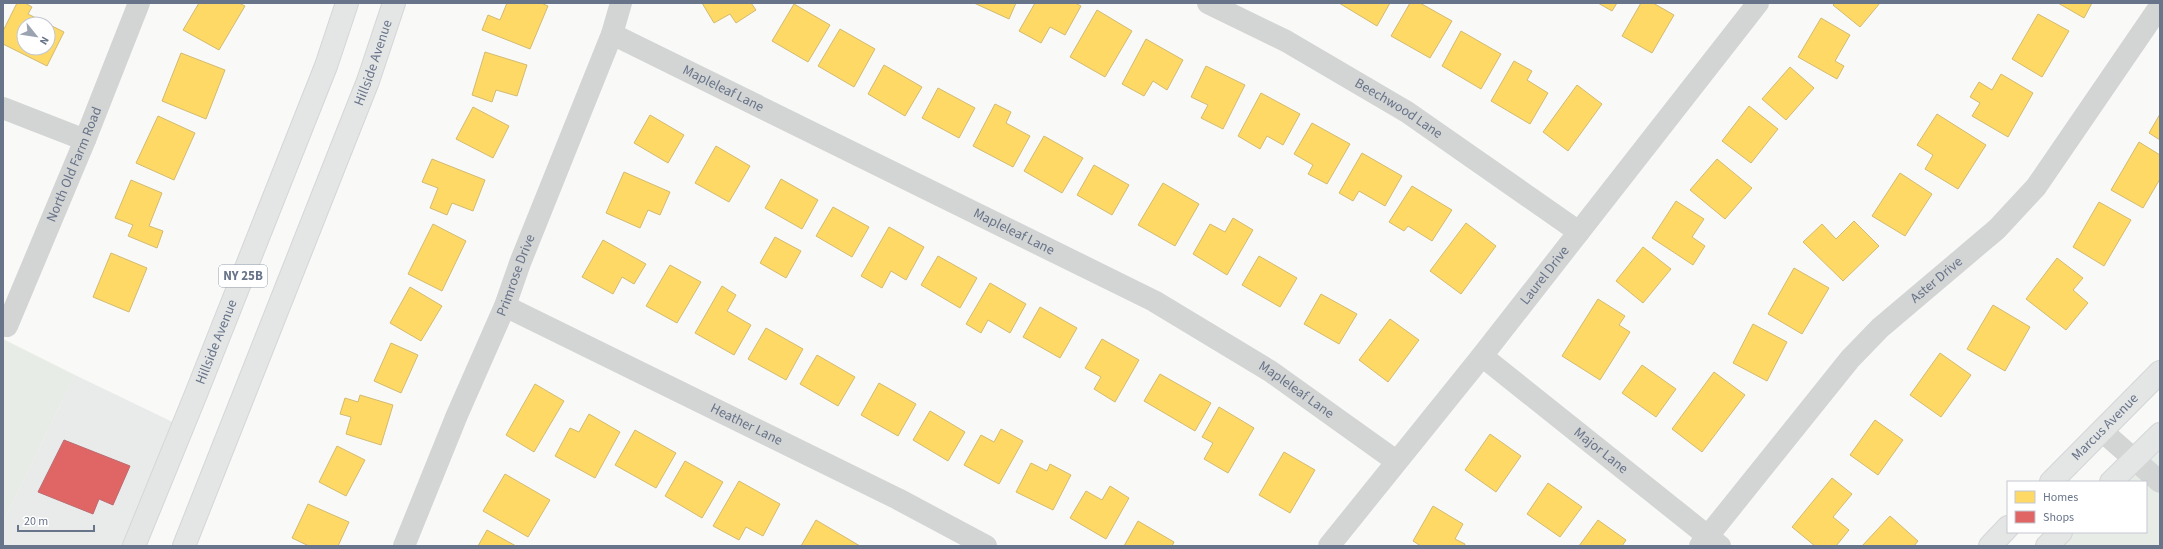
<svg xmlns="http://www.w3.org/2000/svg" width="2163" height="549" font-family="'Source Sans 3',sans-serif">
  <rect width="100%" height="100%" fill="#f9f9f8"/>
  <!-- built -->
  <polygon fill="#e9eaea" points="75,375 183,427 134,546 3,546 3,523"/>
  <!-- green -->
  <g fill="#e8ece6">
    <polygon points="3,339 75,375 3,523"/>
    <polygon points="2160,434 2160,546 2049,546 2063,532 2146,532 2146,482 2112,482"/>
  </g>
  <!-- homes -->
  <g fill="#ffd966" stroke="#d2bb70">
    <polygon points="17,3 25,3 32,7 28,14 48,24 24,24 24,48 48,48 48,24 64,32 47,66 3,44 3,31"/>
    <polygon points="199,3 239,3 245,6 219,50 183,30"/>
    <polygon points="507,3 541,3 548,6 530,49 482,30 488,15 500,20"/>
    <polygon points="702,3 751,3 756,10 736,23 730,14 714,23"/>
    <polygon points="974,3 1016,3 1009,19"/>
    <polygon points="1035,3 1075,3 1081,6 1065,35 1050,27 1041,43 1019,31"/>
    <polygon points="1339,3 1390,3 1377,26"/>
    <polygon points="1410,3 1420,3 1452,21 1430,58 1391,36"/>
    <polygon points="1598,3 1617,3 1612,11"/>
    <polygon points="1641,3 1653,3 1674,15 1652,53 1622,36"/>
    <polygon points="1835,3 1880,3 1860,27 1833,5"/>
    <polygon points="2058,3 2092,3 2084,18"/>
    <polygon points="794,4 830,25 808,62 772,41"/>
    <polygon points="1097,10 1132,31 1105,77 1070,57"/>
    <polygon points="2038,14 2069,31 2042,77 2012,59"/>
    <polygon points="1821,18 1850,35 1835,61 1844,66 1837,79 1798,57"/>
    <polygon points="840,29 875,49 854,87 818,66"/>
    <polygon points="1461,31 1501,54 1481,89 1442,66"/>
    <polygon points="1146,39 1183,60 1167,90 1153,81 1144,96 1122,84"/>
    <polygon points="485,52 527,65 517,96 496,90 492,102 472,95"/>
    <polygon points="181,53 225,70 206,119 162,101"/>
    <polygon points="1514,61 1532,71 1527,80 1548,93 1530,124 1491,101"/>
    <polygon points="884,65 922,87 905,116 868,94"/>
    <polygon points="1206,66 1245,85 1223,129 1201,118 1208,105 1191,97"/>
    <polygon points="1790,67 1814,88 1786,120 1762,99"/>
    <polygon points="2001,74 2033,93 2008,137 1972,116 1980,103 1970,97 1979,82 1992,90"/>
    <polygon points="1577,85 1602,104 1568,151 1543,132"/>
    <polygon points="938,88 975,108 959,138 922,118"/>
    <polygon points="1261,93 1300,114 1283,145 1267,136 1260,149 1238,136"/>
    <polygon points="995,104 1011,112 1006,123 1030,136 1013,167 973,146"/>
    <polygon points="1749,106 1778,129 1751,163 1722,141"/>
    <polygon points="473,107 509,126 493,158 456,139"/>
    <polygon points="1937,114 1986,145 1958,189 1925,169 1933,155 1917,145"/>
    <polygon points="2160,114 2160,140 2149,133"/>
    <polygon points="650,115 684,135 668,163 634,143"/>
    <polygon points="158,116 195,133 174,180 136,163"/>
    <polygon points="1312,123 1350,144 1327,184 1308,174 1313,165 1294,154"/>
    <polygon points="1044,136 1083,158 1062,193 1024,171"/>
    <polygon points="2139,142 2160,155 2160,179 2143,208 2111,190"/>
    <polygon points="716,146 750,166 729,202 695,183"/>
    <polygon points="1362,153 1402,176 1385,206 1359,191 1353,201 1339,193"/>
    <polygon points="432,159 485,180 473,211 452,203 447,215 430,208 438,188 422,182"/>
    <polygon points="1717,159 1752,188 1725,219 1690,190"/>
    <polygon points="1094,165 1129,185 1112,215 1077,195"/>
    <polygon points="624,172 670,192 660,215 648,210 640,228 606,213"/>
    <polygon points="1900,173 1932,194 1905,236 1872,216"/>
    <polygon points="781,179 818,200 802,229 765,208"/>
    <polygon points="131,180 162,193 149,226 163,231 157,248 128,236 133,225 115,218"/>
    <polygon points="1163,183 1199,204 1175,246 1138,225"/>
    <polygon points="1412,186 1452,210 1432,241 1408,226 1404,231 1389,222"/>
    <polygon points="1676,201 1704,219 1692,237 1705,246 1693,265 1652,238"/>
    <polygon points="2099,202 2131,220 2104,266 2073,247"/>
    <polygon points="833,207 869,227 852,257 816,236"/>
    <polygon points="1233,218 1253,230 1227,275 1193,254 1210,224 1225,232"/>
    <polygon points="1854,221 1879,246 1843,281 1803,242 1822,224 1836,239"/>
    <polygon points="1466,223 1496,246 1461,294 1430,271"/>
    <polygon points="433,224 466,241 442,291 408,274"/>
    <polygon points="889,227 924,247 906,280 891,271 882,288 861,276"/>
    <polygon points="775,237 801,251 786,278 760,263"/>
    <polygon points="603,240 646,264 634,284 622,277 613,294 582,277"/>
    <polygon points="1643,247 1671,269 1643,303 1616,281"/>
    <polygon points="111,253 147,268 129,312 93,297"/>
    <polygon points="938,256 977,278 960,308 921,285"/>
    <polygon points="1259,256 1297,278 1280,307 1242,285"/>
    <polygon points="2057,258 2083,278 2073,290 2088,303 2066,330 2026,299"/>
    <polygon points="670,265 701,282 677,323 646,306"/>
    <polygon points="1794,268 1829,288 1802,334 1768,314"/>
    <polygon points="990,283 1026,304 1010,333 988,320 981,333 966,324"/>
    <polygon points="722,286 736,295 727,311 751,325 734,355 695,333"/>
    <polygon points="410,287 442,306 421,341 390,323"/>
    <polygon points="1321,294 1357,314 1339,344 1304,324"/>
    <polygon points="1598,299 1625,316 1619,325 1630,332 1600,380 1562,356"/>
    <polygon points="1993,305 2030,327 2005,371 1967,349"/>
    <polygon points="1040,307 1077,328 1060,358 1023,337"/>
    <polygon points="1390,319 1419,340 1388,382 1359,360"/>
    <polygon points="1753,324 1787,342 1767,381 1733,363"/>
    <polygon points="766,328 803,349 786,380 748,359"/>
    <polygon points="1102,339 1139,360 1115,402 1094,389 1101,377 1085,368"/>
    <polygon points="391,343 418,355 401,393 374,381"/>
    <polygon points="1940,353 1971,375 1941,417 1910,395"/>
    <polygon points="817,355 855,377 838,406 800,384"/>
    <polygon points="1642,365 1676,389 1656,417 1622,393"/>
    <polygon points="1714,372 1745,395 1702,452 1672,429"/>
    <polygon points="1160,374 1211,403 1195,431 1144,401"/>
    <polygon points="879,383 916,404 898,436 861,415"/>
    <polygon points="535,384 564,401 534,452 506,435"/>
    <polygon points="360,395 393,405 381,445 346,434 351,417 340,414 345,398 358,402"/>
    <polygon points="1219,407 1254,428 1228,473 1204,459 1213,443 1202,437"/>
    <polygon points="930,411 965,432 948,461 913,440"/>
    <polygon points="589,414 620,432 595,478 555,456 570,428 579,432"/>
    <polygon points="1875,420 1903,440 1878,475 1850,455"/>
    <polygon points="1001,429 1023,441 999,484 964,465 981,435 994,442"/>
    <polygon points="635,430 676,453 656,488 615,465"/>
    <polygon points="1490,434 1521,456 1496,492 1465,470"/>
    <polygon points="337,446 365,460 346,496 319,482"/>
    <polygon points="1284,452 1315,470 1290,513 1259,495"/>
    <polygon points="685,461 723,482 702,518 665,496"/>
    <polygon points="1031,463 1047,471 1050,464 1071,475 1053,510 1016,492"/>
    <polygon points="505,474 550,500 528,537 483,511"/>
    <polygon points="1832,478 1852,494 1833,517 1849,530 1836,546 1815,546 1792,527"/>
    <polygon points="739,481 780,504 763,536 746,527 739,540 713,526"/>
    <polygon points="1548,483 1582,507 1560,537 1527,514"/>
    <polygon points="1110,486 1129,498 1106,539 1070,518 1086,491 1102,500"/>
    <polygon points="308,504 349,522 338,546 309,546 292,538"/>
    <polygon points="1433,506 1463,524 1455,539 1465,544 1464,546 1421,546 1413,541"/>
    <polygon points="1890,516 1918,541 1914,546 1862,546"/>
    <polygon points="816,520 860,546 801,546"/>
    <polygon points="1598,520 1626,540 1622,546 1579,546"/>
    <polygon points="1138,521 1174,542 1172,546 1124,546"/>
    <polygon points="487,530 516,546 478,546"/>
  </g>
  <!-- shops -->
  <polygon fill="#e06666" stroke="#bc6a70" points="64,440 130,466 113,505 99,499 93,514 38,492"/>
  <g fill="none" stroke-linecap="round" stroke-linejoin="round">
    <!-- primary casing -->
    <g stroke="#d4d6d7" stroke-width="24">
      <g id="primary">
        <path id="s9" d="M2051 482 2160 372"/>
        <polyline points="2111,482 2160,434"/>
        <path id="s10" d="M134 546 196 394 326 66 347 3"/>
        <path id="s11" d="M184 546 368 81 394 3"/>
        <polyline points="1990,546 2008,527"/>
        <polyline points="2047,546 2061,532"/>
      </g>
    </g>
    <!-- minor -->
    <g stroke="#d3d4d4" stroke-width="22">
      <path id="s1" d="M1208 3 1286 41 1407 112 1579 232"/>
      <path id="s2" d="M612 34 1154 301 1270 371 1396 461"/>
      <polyline points="3,108 85,140"/>
      <path id="s3" d="M505 306 898 499 986 546"/>
      <path id="s4" d="M7 326 85 140 139 3"/>
      <path id="s5" d="M1482 356 1720 546"/>
      <path id="s6" d="M404 546 457 415 505 306 520 263 612 34 621 3"/>
      <path id="s7" d="M1329 546 1482 356 1758 3"/>
      <path id="s8" d="M1700 546 1850 359 1880 328 1997 229 2036 187 2160 6"/>
    </g>
    <!-- tertiary -->
    <polyline stroke="#d3d4d4" stroke-width="22" points="2102,431 2160,482"/>
    <!-- primary -->
    <use href="#primary" stroke="#e4e5e5" stroke-width="22"/>
  </g>
  <g text-anchor="middle" dominant-baseline="central" stroke-width="4" stroke-linejoin="round" paint-order="stroke">
    <!-- shield labels -->
    <rect fill="#fff" stroke="#959eac" stroke-width="1" x="219" y="265" width="48" height="22" rx="3"/>
    <g font-size="13" font-weight="bold" fill="#687489">
      <text x="243" y="276">NY 25B</text>
    </g>
    <!-- street labels -->
    <g font-size="14" fill="#687489" stroke="#fff">
      <text stroke="none"><textPath href="#s11" startOffset="519">Hillside Avenue</textPath></text>
      <text stroke="none"><textPath href="#s2" startOffset="124">Mapleleaf Lane</textPath></text>
      <text stroke="none"><textPath href="#s1" startOffset="218">Beechwood Lane</textPath></text>
      <text stroke="none"><textPath href="#s4" startOffset="175">North Old Farm Road</textPath></text>
      <text stroke="none"><textPath href="#s2" startOffset="448">Mapleleaf Lane</textPath></text>
      <text stroke="none"><textPath href="#s7" startOffset="346">Laurel Drive</textPath></text>
      <text stroke="none"><textPath href="#s6" startOffset="293">Primrose Drive</textPath></text>
      <text stroke="none"><textPath href="#s8" startOffset="357">Aster Drive</textPath></text>
      <text stroke="none"><textPath href="#s10" startOffset="220">Hillside Avenue</textPath></text>
      <text stroke="none"><textPath href="#s2" startOffset="772">Mapleleaf Lane</textPath></text>
      <text stroke="none"><textPath href="#s3" startOffset="269">Heather Lane</textPath></text>
      <text stroke="none"><textPath href="#s9" startOffset="77">Marcus Avenue</textPath></text>
      <text stroke="none"><textPath href="#s5" startOffset="152">Major Lane</textPath></text>
    </g>
  </g>
  <!-- border -->
  <rect width="2163" height="549" fill="none" stroke="#687489" stroke-width="8"/>
  <!-- legend -->
  <rect x="2007" y="481" width="140" height="52" fill="#ffffff" stroke="#c3c7d0"/>
  <rect x="2015" y="491" width="20" height="12" fill="#ffd966" stroke="#c3c7d0"/>
  <text x="2043" y="501" font-size="12" fill="#687489">Homes</text>
  <rect x="2015" y="511" width="20" height="12" fill="#e06666" stroke="#c3c7d0"/>
  <text x="2043" y="521" font-size="12" fill="#687489">Shops</text>
  <!-- north arrow -->
  <g transform="translate(36 36) rotate(120)"><circle r="19" fill="#ffffff" stroke="#c3c7d0"/>
  <path d="M0-3L7 15L0 10L-7 15Z" fill="#9ba3b0"/>
  <text y="-6" font-size="11" font-weight="bold" text-anchor="middle" fill="#687489">N</text>
  </g>
  <!-- scale -->
  <path d="M18 525v6h76v-6" fill="none" stroke="#687489" stroke-width="2"/>
  <text x="24" y="525" font-size="12" fill="#687489" stroke="#ffffff" stroke-width="3" paint-order="stroke">20 m</text>
</svg>
